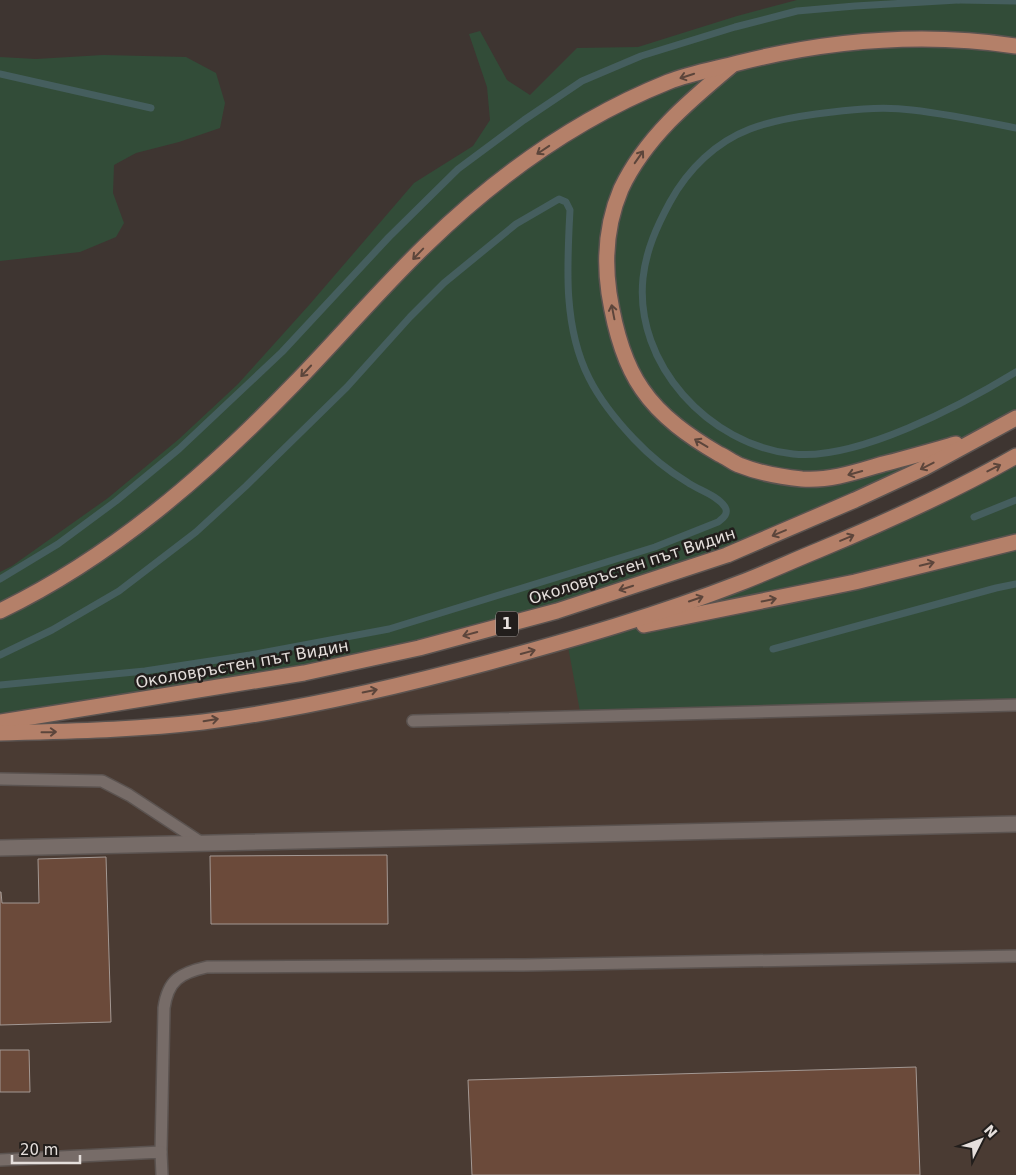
<svg xmlns="http://www.w3.org/2000/svg" width="1016" height="1175" font-family="'DejaVu Sans',sans-serif">
  <rect width="100%" height="100%" fill="#3e3531"/>
  <!-- built -->
  <polygon fill="#4a3b33" points="567,641 1016,705 1016,1175 0,1175 0,733 204,722"/>
  <!-- green -->
  <g fill="#324c38">
    <polygon points="797,0 1016,0 1016,418 727,555 419,648 0,722 0,572 12,566 108,498 179,439 238,384 310,304 414,183 473,146 490,120 487,87 469,34 480,31 507,80 530,95 577,48 638,47 737,16"/>
    <polygon points="103,55 186,57 216,73 225,103 220,128 179,142 136,153 114,165 113,193 124,223 116,237 80,252 0,261 0,57 36,59"/>
    <polygon points="1016,456 1016,705 581,717 567,641 738,584"/>
  </g>
  <g fill="none" stroke-linecap="round" stroke-linejoin="round">
    <!-- stream -->
    <g stroke="#455e5e" stroke-width="7">
      <polyline points="959,0 1016,1"/>
      <polyline points="0,74 151,108"/>
      <path d="M1016 128C981 121 947 114 912 110 880 106 847 110 816 114 794 117 771 121 750 129 716 142 688 169 670 202 657 226 646 250 643 278 634 364 709 445 793 454 857 461 962 405 1016 372"/>
      <polyline points="974,517 1016,500"/>
      <polyline points="0,579 58,544 116,501 179,449 282,352 389,237 458,169 524,120 582,81 641,56 735,27 797,11 855,6 958,0"/>
      <polyline points="773,649 996,588 1016,584"/>
      <path d="M0 655 52 630 119 591 196 532 246 486 347 387 410 317 444 283 516 224 559 199 566 202 570 210C567 265 563 327 589 378 600 400 617 421 634 439 650 456 667 470 687 482 698 490 717 495 725 507 729 514 723 518 718 522L655 547 389 629 250 655 145 671 0 685"/>
    </g>
  </g>
  <!-- building -->
  <g fill="#6b4a3a" stroke="#a39893">
    <polygon points="387,855 388,924 211,924 210,856"/>
    <polygon points="106,857 111,1022 0,1025 0,892 1,892 2,903 39,903 38,859"/>
    <polygon points="0,1050 29,1050 30,1092 0,1092"/>
    <polygon points="916,1067 920,1175 472,1175 468,1080"/>
  </g>
  <g fill="none" stroke-linecap="round" stroke-linejoin="round">
    <!-- lane casing -->
    <g stroke="#5b5350" stroke-width="14">
      <g id="lane">
        <polyline points="413,721 1016,705"/>
        <polyline points="0,779 102,781 129,795 202,843"/>
        <path d="M161 1152 164 1008C168 980 180 973 207 967L524 965 1016 956"/>
        <polyline points="0,1160 161,1152 162,1175"/>
      </g>
    </g>
    <!-- street casing -->
    <g stroke="#5b5350" stroke-width="18">
      <polyline id="street" points="0,848 1016,824"/>
    </g>
    <!-- primary casing -->
    <g stroke="#5b5350" stroke-width="18">
      <g id="primary">
        <path d="M731 66C688 102 645 138 621 189 607 222 604 258 609 293 614 325 623 362 642 389 661 417 690 437 719 454 726 457 732 462 739 465 759 473 781 477 802 479 830 481 856 472 883 464 907 458 931 451 956 444"/>
        <path d="M0 611C112 557 207 474 293 385 338 339 380 289 427 244 496 177 578 118 668 82 691 73 715 69 738 63 829 40 923 32 1016 46"/>
        <polyline points="644,625 855,582 1016,542"/>
        <polyline points="0,722 304,673 419,648 557,611 727,555 855,500 924,468 1016,418"/>
        <path d="M0 733C68 731 135 730 203 722 298 710 397 687 490 662 574 639 658 615 740 583 766 573 792 561 819 550 886 522 953 492 1016 456"/>
      </g>
    </g>
    <!-- lane -->
    <use href="#lane" stroke="#776c68" stroke-width="11"/>
    <!-- street -->
    <use href="#street" stroke="#776c68" stroke-width="15"/>
    <!-- primary -->
    <use href="#primary" stroke="#b48069" stroke-width="15"/>
  </g>
  <!-- one-way arrows -->
  <defs><path id="oneway-shaft" d="M-6 0H5M1.5-3L5.5 0L1.5 3" fill="none" stroke-width="1.6" stroke-linecap="round" stroke-linejoin="round" transform="scale(1.25)"/></defs>
  <g stroke="#5c453b">
    <use href="#oneway-shaft" transform="translate(687 76) rotate(162)"/>
    <use href="#oneway-shaft" transform="translate(543 150) rotate(146)"/>
    <use href="#oneway-shaft" transform="translate(639 157) rotate(-55)"/>
    <use href="#oneway-shaft" transform="translate(418 254) rotate(134)"/>
    <use href="#oneway-shaft" transform="translate(613 312) rotate(-101)"/>
    <use href="#oneway-shaft" transform="translate(306 371) rotate(133)"/>
    <use href="#oneway-shaft" transform="translate(701 443) rotate(-149)"/>
    <use href="#oneway-shaft" transform="translate(927 466) rotate(153)"/>
    <use href="#oneway-shaft" transform="translate(994 468) rotate(-27)"/>
    <use href="#oneway-shaft" transform="translate(855 473) rotate(164)"/>
    <use href="#oneway-shaft" transform="translate(779 533) rotate(157)"/>
    <use href="#oneway-shaft" transform="translate(847 538) rotate(-23)"/>
    <use href="#oneway-shaft" transform="translate(927 564) rotate(-14)"/>
    <use href="#oneway-shaft" transform="translate(626 588) rotate(162)"/>
    <use href="#oneway-shaft" transform="translate(696 599) rotate(-19)"/>
    <use href="#oneway-shaft" transform="translate(769 600) rotate(-12)"/>
    <use href="#oneway-shaft" transform="translate(470 634) rotate(165)"/>
    <use href="#oneway-shaft" transform="translate(528 652) rotate(-15)"/>
    <use href="#oneway-shaft" transform="translate(370 691) rotate(-12)"/>
    <use href="#oneway-shaft" transform="translate(211 720) rotate(-9)"/>
    <use href="#oneway-shaft" transform="translate(49 732) rotate(-1)"/>
  </g>
  <g text-anchor="middle" dominant-baseline="central" stroke-width="5" stroke-linejoin="round" paint-order="stroke">
    <!-- shield labels -->
    <rect fill="#221e1c" stroke="#aaa5a2" stroke-width="1" x="496" y="611.5" width="22" height="25" rx="4"/>
    <g font-size="15" font-weight="bold" fill="#e5dfdc">
      <text x="507" y="624">1</text>
    </g>
    <!-- street labels -->
    <g font-size="16" fill="#e5dfdc" stroke="#221e1c">
      <text transform="translate(632 566) rotate(-18)">Околовръстен път Видин</text>
      <text transform="translate(242 664) rotate(-10)">Околовръстен път Видин</text>
    </g>
  </g>
  <!-- north arrow -->
  <g transform="translate(981 1140) rotate(48)" stroke="#221e1c" stroke-width="4" paint-order="stroke">
  <path d="M0-4L9 19L0 12L-9 19Z" fill="#e5dfdc"/>
  <text y="-8" font-size="14" font-weight="bold" text-anchor="middle" fill="#e5dfdc">N</text>
  </g>
  <!-- scale -->
  <path d="M12 1155v8h68v-8" fill="none" stroke="#e5dfdc" stroke-width="2.5"/>
  <text x="20" y="1155" font-size="15" fill="#e5dfdc" stroke="#221e1c" stroke-width="4" paint-order="stroke">20 m</text>
</svg>
